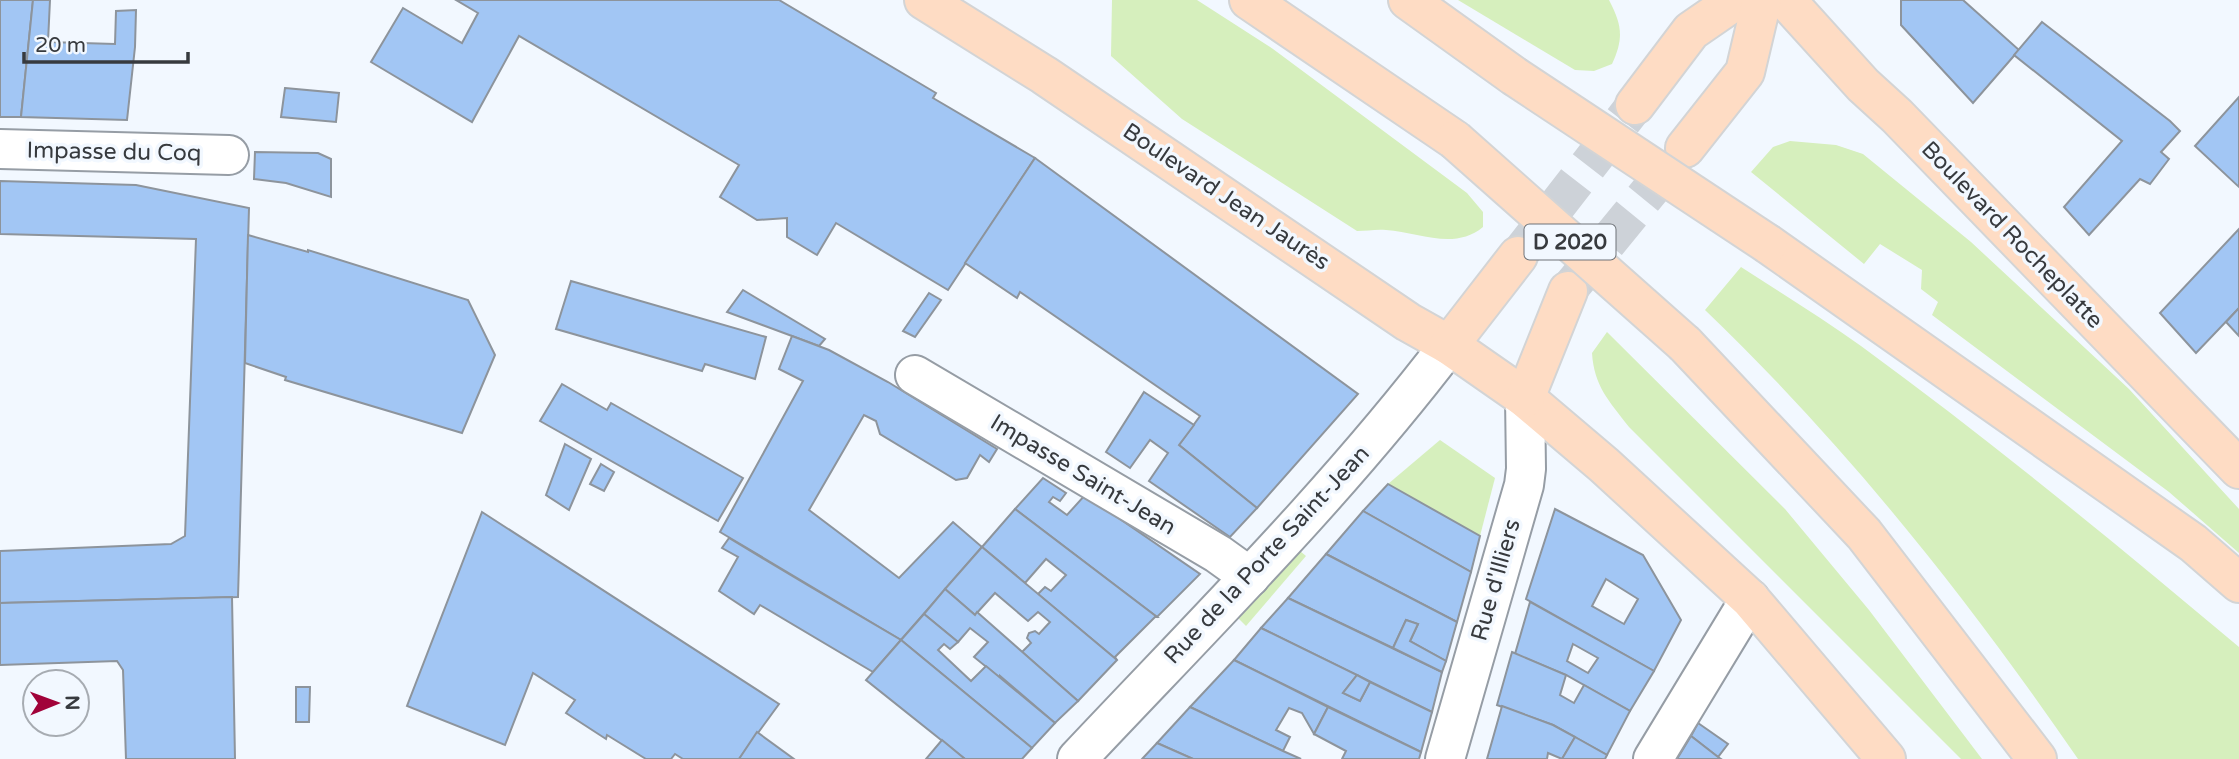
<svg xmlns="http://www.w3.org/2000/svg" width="2239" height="759" font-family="'Varela Round',sans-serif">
  <rect width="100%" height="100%" fill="#f2f8ff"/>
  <!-- green -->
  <g fill="#d6efbd">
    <path d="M1112 0H1197L1273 49 1467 193 1483 212V227C1454 251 1419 232 1386 230 1376 229 1367 231 1357 231L1182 119 1111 56Z"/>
    <path d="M1458 0H1609C1622 25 1624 38 1612 64L1594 71 1575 70Z"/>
    <polygon points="1790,141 1836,145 1863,154 1971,242 2129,389 2239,509 2239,553 2169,492 1932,315 1938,302 1921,289 1922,270 1880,244 1864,264 1751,172 1773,147"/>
    <path d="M1741 267C1781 293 1822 318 1861 346 1991 441 2115 543 2239 647V759H2078C1968 599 1846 445 1705 310Z"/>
    <path d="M1607 332 1785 509 1869 610 1982 759H1961L1629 427C1609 401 1594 386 1592 353Z"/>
    <polygon points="1440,440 1495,478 1480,536 1388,484"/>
    <polygon points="1300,551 1306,556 1246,626 1236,616"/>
  </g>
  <!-- building -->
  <g fill="#a2c6f4" stroke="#8d949c" stroke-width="2" fill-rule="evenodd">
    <polygon points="0,0 33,0 21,117 0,117"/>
    <polygon points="33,0 50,0 48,42 115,44 116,11 136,10 135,47 127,120 21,117"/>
    <polygon points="456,0 779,0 936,93 933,98 1035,158 948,290 836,223 817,255 787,237 787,218 757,220 720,197 739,165 519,36 472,122 371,62 403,8 462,43 478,13"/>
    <polygon points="1901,0 1963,0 2019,50 1973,103 1901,25"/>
    <polygon points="2042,22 2170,121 2180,131 2161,152 2169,159 2150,184 2140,179 2089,235 2064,207 2122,141 2014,55"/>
    <polygon points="285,88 339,93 336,122 281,117"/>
    <polygon points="2239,97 2239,187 2195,146"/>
    <polygon points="255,152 318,153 331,159 331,197 286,183 254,179"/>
    <polygon points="1035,158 1358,394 1257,508 1179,445 1200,416 1020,292 1017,298 965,263"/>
    <polygon points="0,181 136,185 249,208 238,597 0,603 0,551 171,544 185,536 196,239 0,234"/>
    <polygon points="2239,229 2239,308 2196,353 2160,313"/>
    <polygon points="248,235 308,252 308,250 468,300 495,355 462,433 285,380 286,377 245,363"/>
    <polygon points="571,281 766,337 755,379 705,364 702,371 556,329"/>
    <polygon points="743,290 825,339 819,346 727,312"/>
    <polygon points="929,293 941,300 915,337 903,331"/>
    <polygon points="2239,308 2239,336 2226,322"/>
    <polygon points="792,336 829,350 888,382 997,449 989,462 980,455 967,478 956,480 880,434 876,421 864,415 809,510 899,578 953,522 982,547 901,640 720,532 803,381 779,369"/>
    <polygon points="562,384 607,410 611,403 743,478 718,521 540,421"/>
    <polygon points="1144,392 1194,425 1179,445 1257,508 1230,537 1149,481 1168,453 1150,440 1130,468 1106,452"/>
    <polygon points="565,444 591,459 569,510 546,495"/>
    <polygon points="601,464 614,472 604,491 590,484"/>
    <polygon points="1043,478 1066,493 1060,501 1053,497 1049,502 1067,515 1085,495 1200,574 1157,617 1015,509"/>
    <polygon points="1388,484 1480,536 1471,572 1363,511"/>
    <polygon points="1015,509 1157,617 1155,617 1115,657 1117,660 1038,594 1045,587 1051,591 1066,575 1046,559 1025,583 982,547"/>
    <path d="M1555 509 1643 555 1681 620 1654 671 1526 599ZM1606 579 1638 599 1624 624 1592 606Z"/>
    <polygon points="1363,511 1471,572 1457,622 1326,554"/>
    <polygon points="482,512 779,704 739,759 683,759 675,754 671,759 646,759 607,735 606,739 566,713 575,700 533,673 505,745 407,706"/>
    <polygon points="729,538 809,586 901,640 873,672 760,605 754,614 719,591 738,557 722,548"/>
    <polygon points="982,547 1117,660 1078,701 1022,652 1031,643 1027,638 1029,633 1035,631 1039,634 1050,622 1038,612 1028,621 995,593 975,615 945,589"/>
    <polygon points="1326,554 1457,622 1446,661 1410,641 1418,624 1406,620 1393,648 1288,598"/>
    <polygon points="945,589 975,615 977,612 1078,701 1055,723 1000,676 1000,678 974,657 988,642 970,628 958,642 924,614"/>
    <polygon points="232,597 235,759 126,759 123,670 117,661 0,665 0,603"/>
    <polygon points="1288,598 1442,672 1432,712 1261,628"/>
    <path d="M1530 602 1654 671 1630 711 1566 675 1515 654ZM1573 644 1598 658 1588 673 1567 661Z"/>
    <polygon points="924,614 958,642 950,649 944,644 938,650 971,681 986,666 1055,723 1032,748 901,640"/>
    <polygon points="1406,620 1418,624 1410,641 1446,661 1442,672 1393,648"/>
    <polygon points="1261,628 1357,675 1343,693 1360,701 1370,682 1432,712 1421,752 1234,660"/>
    <polygon points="901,640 1032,748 1022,759 965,759 866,680"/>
    <polygon points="1512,652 1566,675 1560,695 1574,703 1584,685 1630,711 1607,755 1553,725 1497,705"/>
    <polygon points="1234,660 1328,707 1314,734 1302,713 1289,708 1276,730 1290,737 1283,751 1190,707"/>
    <polygon points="1357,675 1370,682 1360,701 1343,693"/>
    <polygon points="296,687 310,687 309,722 296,722"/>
    <polygon points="1502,706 1553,725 1575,737 1562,759 1548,753 1547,759 1487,759"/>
    <polygon points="1190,707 1283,751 1301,759 1193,759 1157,743"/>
    <polygon points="1328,707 1421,752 1419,759 1342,759 1346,751 1314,734"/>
    <polygon points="1698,723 1728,744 1718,757 1691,736"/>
    <polygon points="757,732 794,759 739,759"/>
    <polygon points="1691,736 1718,757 1721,759 1677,759"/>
    <polygon points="1575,737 1607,755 1605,759 1562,759"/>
    <polygon points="942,740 965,759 926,759"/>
    <polygon points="1157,743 1193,759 1142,759"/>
  </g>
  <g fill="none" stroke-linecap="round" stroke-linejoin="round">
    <!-- major-tunnel -->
    <g stroke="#cdd2d8" stroke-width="38" stroke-dasharray="38 19" stroke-linecap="butt">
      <polyline points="1518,256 1635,105"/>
      <polyline points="1571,287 1684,149"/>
    </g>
    <!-- minor casing -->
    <g stroke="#969da5" stroke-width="42">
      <g id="minor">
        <polyline points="0,149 229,155"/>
        <polyline points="915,375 1218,554 1250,577"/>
        <path d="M1077 759C1204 624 1337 492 1449 345"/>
        <polyline points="1445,759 1524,485 1526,469 1525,398"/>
        <polyline points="1653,759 1750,599"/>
      </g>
    </g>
    <!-- major casing -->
    <g stroke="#d3d4d5" stroke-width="42">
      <g id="major">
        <polyline points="924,0 1044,75 1408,322 1449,345 1525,398 1604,465 1750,599 1886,759"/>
        <polyline points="1249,0 1455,140"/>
        <polyline points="1408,0 1514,76"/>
        <polyline points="1786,0 1863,85 1897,116 2239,469"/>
        <polyline points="1635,105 1691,31 1736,0"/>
        <polyline points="1685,148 1745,72 1762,0"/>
        <polyline points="1768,244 2193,543 2239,583"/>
        <polyline points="1685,344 1864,534 2037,759"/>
        <polyline points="1449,345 1518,256"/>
        <polyline points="1525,398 1568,291"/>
      </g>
    </g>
    <!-- minor -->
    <use href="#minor" stroke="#fff" stroke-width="38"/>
    <!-- major -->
    <use href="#major" stroke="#fedcc4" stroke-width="38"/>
    <!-- major-bridge casing -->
    <g stroke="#d3d4d5" stroke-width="42" stroke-linecap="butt">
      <g id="major-bridge">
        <polyline points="1514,76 1768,244"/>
        <polyline points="1455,140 1685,344"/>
      </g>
    </g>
    <!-- major-bridge -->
    <use href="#major-bridge" stroke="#fedcc4" stroke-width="38"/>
  </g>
  <g text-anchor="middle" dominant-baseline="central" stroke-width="7" stroke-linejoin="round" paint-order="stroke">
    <!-- shield labels -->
    <rect fill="#f2f8ff" stroke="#6f7378" stroke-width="2" x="1524.5" y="224.5" width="91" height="35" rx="5"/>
    <g font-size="21" font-weight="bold" fill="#373a3e">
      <text x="1570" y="242">D 2020</text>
    </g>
    <!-- street labels -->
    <g font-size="23" fill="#373a3e" stroke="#f2f8ff">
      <text transform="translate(114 152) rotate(1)">Impasse du Coq</text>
      <text transform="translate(1226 197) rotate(34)">Boulevard Jean Jaurès</text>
      <text transform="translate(2012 235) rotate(46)">Boulevard Rocheplatte</text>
      <text transform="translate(1083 475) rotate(31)">Impasse Saint-Jean</text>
      <text transform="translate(1267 555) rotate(-47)">Rue de la Porte Saint-Jean</text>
      <text transform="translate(1496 580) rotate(-74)">Rue d'Illiers</text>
    </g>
  </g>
  <!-- north arrow -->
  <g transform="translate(56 703) rotate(89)"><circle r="33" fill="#f2f8ff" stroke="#a7acb2" stroke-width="2"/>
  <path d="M0-5L12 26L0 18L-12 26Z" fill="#a10239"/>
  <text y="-10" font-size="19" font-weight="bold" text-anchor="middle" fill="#373a3e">N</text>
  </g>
  <!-- scale -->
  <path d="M24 52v10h164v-10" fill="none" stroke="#373a3e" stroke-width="3.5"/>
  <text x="35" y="52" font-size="21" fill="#373a3e" stroke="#f2f8ff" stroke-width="5" paint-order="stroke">20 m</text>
</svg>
